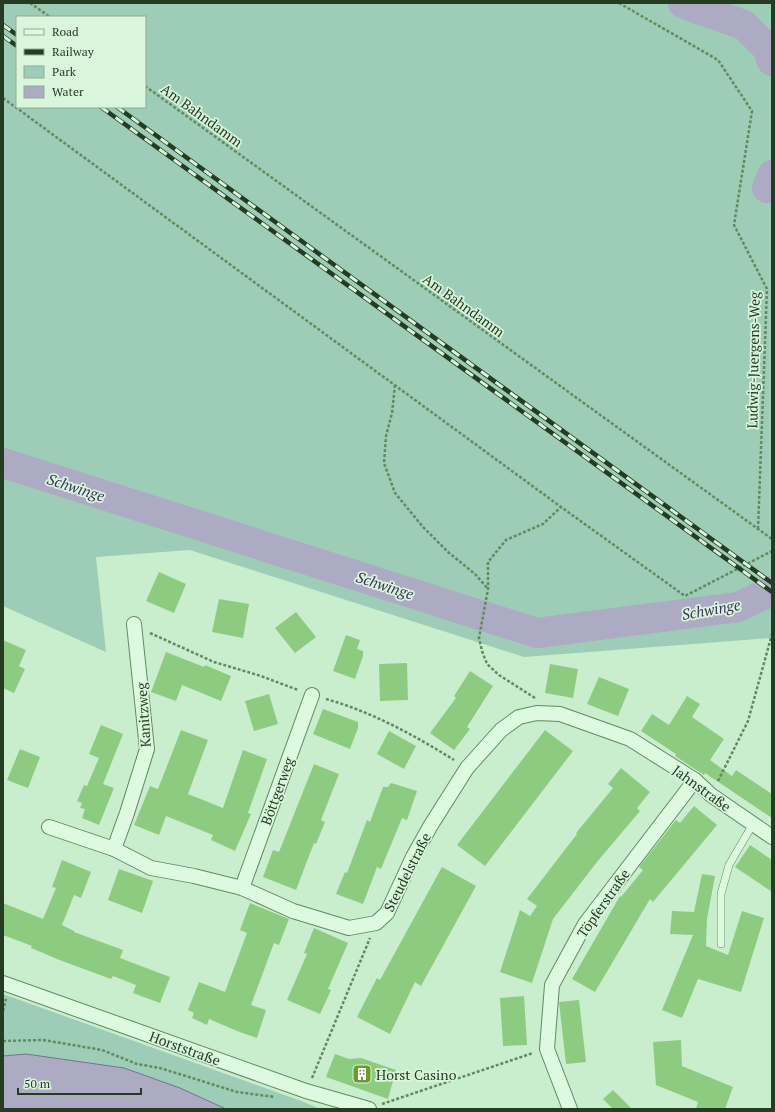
<svg xmlns="http://www.w3.org/2000/svg" width="775" height="1112" font-family="'PT Serif',serif">
  <rect width="100%" height="100%" fill="#c9eece"/>
  <!-- green -->
  <g fill="#9dcdb6" fill-rule="evenodd">
    <path d="M3 3H772V638L524 657 190 550 96 557 106 652 3 606ZM17 17H145V107H17Z"/>
    <polygon points="3,994 304,1102 320,1109 226,1109 180,1088 124,1068 26,1054 3,1056"/>
  </g>
  <!-- water -->
  <polygon fill="#adaac3" stroke="#767091" points="26,1054 124,1068 180,1088 226,1109 3,1109 3,1056"/>
  <g fill="none" stroke-linecap="round" stroke-linejoin="round">
    <!-- river -->
    <g stroke="#adaac3" stroke-width="30">
      <polyline points="683,3 698,9 744,25 767,48 772,61"/>
      <polyline points="767,188 772,175"/>
      <polyline points="3,463 537,633 738,607 772,591"/>
    </g>
  </g>
  <!-- building -->
  <g fill="#8dcc80">
    <polygon points="159,572 186,584 174,613 146,601"/>
    <polygon points="219,599 249,604 243,638 212,632"/>
    <polygon points="296,612 316,637 295,653 275,628"/>
    <polygon points="346,635 360,640 357,649 363,651 363,656 355,679 333,671"/>
    <polygon points="3,640 26,650 19,666 25,669 14,693 3,688"/>
    <polygon points="166,652 204,667 205,665 231,676 221,701 182,685 176,701 151,692"/>
    <polygon points="407,663 408,700 380,701 379,664"/>
    <polygon points="550,664 578,669 573,698 545,693"/>
    <polygon points="470,671 493,686 467,727 470,729 454,750 430,733 456,698 454,696"/>
    <polygon points="599,677 629,689 618,716 587,704"/>
    <polygon points="269,694 278,724 254,731 245,701"/>
    <polygon points="687,696 700,704 692,717 724,739 710,760 732,776 736,770 772,794 772,818 705,773 704,775 675,756 676,754 641,731 652,714 669,725"/>
    <polygon points="323,709 358,722 358,728 350,749 313,734"/>
    <polygon points="101,725 123,734 103,784 114,788 99,825 82,818 85,809 80,808 82,803 77,801 84,785 87,786 99,758 89,754"/>
    <polygon points="181,730 208,740 188,794 223,808 243,750 267,759 248,813 251,814 235,851 211,840 213,835 166,816 159,835 134,825 150,786 158,789"/>
    <polygon points="545,730 573,751 485,866 457,845"/>
    <polygon points="389,731 416,746 404,769 377,754"/>
    <polygon points="20,749 40,757 28,788 7,780"/>
    <polygon points="314,764 339,774 321,820 325,822 316,844 314,843 296,890 263,877 273,850 279,852"/>
    <polygon points="621,768 650,792 637,808 640,811 597,862 553,919 532,983 500,972 520,910 530,916 537,906 527,899 577,834 576,833 613,788 608,784"/>
    <polygon points="391,783 417,791 407,820 402,818 381,869 377,867 363,904 336,894 345,872 347,873 367,820 370,822 383,787 388,787"/>
    <polygon points="694,806 717,825 653,902 650,899 595,992 572,979 620,896 621,897 643,870 639,867 676,820 680,823"/>
    <polygon points="750,845 772,860 772,892 735,867"/>
    <polygon points="62,860 91,872 81,898 74,895 62,925 74,931 74,932 123,950 120,958 170,977 160,1003 133,993 136,985 113,976 111,979 62,961 31,948 32,946 3,935 3,903 43,919 56,888 52,887"/>
    <polygon points="442,867 476,886 421,986 415,982 390,1034 357,1017 377,978 380,980"/>
    <polygon points="119,869 153,881 142,913 108,900"/>
    <polygon points="702,874 715,876 707,919 706,946 728,955 742,911 764,918 741,992 698,979 682,1018 662,1010 693,935 670,934 672,911 694,912"/>
    <polygon points="250,903 289,919 279,945 274,943 251,1005 266,1010 257,1038 237,1031 209,1019 207,1025 192,1018 194,1013 188,1010 199,982 225,992 247,933 240,930"/>
    <polygon points="314,928 348,943 328,989 331,990 320,1014 287,1000 307,954 304,953"/>
    <polygon points="524,996 527,1045 503,1046 500,998"/>
    <polygon points="579,1000 586,1062 566,1064 559,1002"/>
    <polygon points="681,1040 682,1066 733,1087 725,1109 696,1109 698,1102 656,1085 653,1042"/>
    <polygon points="335,1054 349,1059 361,1058 396,1070 388,1099 326,1077"/>
    <polygon points="613,1090 632,1109 613,1109 603,1099"/>
  </g>
  <g fill="none" stroke-linecap="round" stroke-linejoin="round">
    <!-- lane casing -->
    <g stroke="#608b5e" stroke-width="8">
      <polyline id="lane" points="721,944 721,894 729,865 753,824"/>
    </g>
    <!-- street casing -->
    <g stroke="#608b5e" stroke-width="16">
      <g id="street">
        <polyline points="49,827 114,849 151,868 194,876 242,888 293,911 349,928 376,923 387,913 413,857 431,825 467,768 501,730 519,717 537,713 560,714 630,739 695,780 711,795 772,837"/>
        <polyline points="114,849 127,813 147,749 134,624"/>
        <polyline points="242,888 312,695"/>
        <polyline points="3,983 306,1091 369,1109"/>
        <polyline points="570,1109 547,1049 552,985 585,924 695,780"/>
      </g>
    </g>
    <!-- path -->
    <g stroke="#608b5e" stroke-width="2.5" stroke-dasharray="3 2" stroke-linecap="butt">
      <polyline points="30,3 50,17"/>
      <polyline points="619,3 718,60 752,111 734,225 767,289 758,529"/>
      <polyline points="145,86 772,539"/>
      <polyline points="3,98 561,507 685,596 772,551"/>
      <polyline points="395,385 392,413 386,436 384,463 395,493 423,527 448,552 475,574 488,589"/>
      <polyline points="150,633 214,662 261,676 298,690"/>
      <polyline points="535,698 499,675 487,664 482,651 479,638 488,589 488,562 506,540 543,524 561,507"/>
      <path d="M326 699C372 712 414 735 454 760"/>
      <polyline points="718,781 748,721 772,634"/>
      <polyline points="3,1011 6,999"/>
      <polyline points="3,1041 43,1040 102,1050 137,1064 160,1068 237,1092 275,1097"/>
      <polyline points="312,1078 370,938"/>
      <polyline points="382,1104 533,1053"/>
    </g>
    <!-- lane -->
    <use href="#lane" stroke="#ddf9e0" stroke-width="7"/>
    <!-- street -->
    <use href="#street" stroke="#ddf9e0" stroke-width="14"/>
    <!-- rail casing -->
    <g stroke="#243c21" stroke-width="4.5">
      <g id="rail">
        <polyline points="3,25 17,35"/>
        <polyline points="3,36 17,46"/>
        <polyline points="101,107 772,592"/>
        <polyline points="117,107 772,583"/>
      </g>
    </g>
    <!-- rail -->
    <use href="#rail" stroke="#d9f6dd" stroke-width="3" stroke-dasharray="9" stroke-linecap="butt"/>
  </g>
  <!-- icons -->
  <defs>
    <g id="building-square" transform="scale(1)"><rect x="-9" y="-9" width="18" height="18" rx="4" fill="#6e992f" stroke="#d9f6dd"/><path d="M-4-6H4V6H1V3H-1V6H-4ZM-2.5-4.3h1.7v1.8h-1.7ZM.8-4.3h1.7v1.8H.8ZM-2.5-1h1.7V.8h-1.7ZM.8-1h1.7V.8H.8Z" fill="#fff"/></g>
  </defs>
  <g fill-rule="evenodd">
    <use href="#building-square" x="362" y="1074"/>
  </g>
  <g text-anchor="middle" dominant-baseline="central" stroke-width="3.5" stroke-linejoin="round" paint-order="stroke">
    <!-- street labels -->
    <g font-size="14" fill="#243c21" stroke="#d9f6dd">
      <text transform="translate(202 115) rotate(36)">Am Bahndamm</text>
      <text transform="translate(464 305) rotate(36)">Am Bahndamm</text>
      <text transform="translate(753 360) rotate(-89)">Ludwig-Juergens-Weg</text>
      <text transform="translate(143 715) rotate(-94)">Kanitzweg</text>
      <text transform="translate(702 788) rotate(36)">Jahnstraße</text>
      <text transform="translate(277 791) rotate(-70)">Böttgerweg</text>
      <text transform="translate(407 872) rotate(-63)">Steudelstraße</text>
      <text transform="translate(603 903) rotate(-55)">Töpferstraße</text>
      <text transform="translate(185 1048) rotate(20)">Horststraße</text>
    </g>
    <!-- poi labels -->
    <g font-size="14" fill="#243c21" stroke="#d9f6dd" text-anchor="start">
      <text x="376" y="1074">Horst Casino</text>
    </g>
    <!-- water labels -->
    <g font-size="15" font-style="italic" fill="#3f315b" stroke="#d9f6dd">
      <text transform="translate(76 487) rotate(18)">Schwinge</text>
      <text transform="translate(385 585) rotate(18)">Schwinge</text>
      <text transform="translate(711 609) rotate(-10)">Schwinge</text>
    </g>
  </g>
  <!-- border -->
  <rect width="775" height="1112" fill="none" stroke="#243c21" stroke-width="8"/>
  <!-- legend -->
  <rect x="16" y="16" width="130" height="92" fill="#d9f6dd" stroke="#91ac92"/>
  <rect x="24" y="29" width="20" height="6" fill="#ddf9e0" stroke="#91ac92"/>
  <text x="52" y="36" font-size="12" fill="#243c21">Road</text>
  <rect x="24" y="49" width="20" height="6" fill="#243c21" stroke="#91ac92"/>
  <text x="52" y="56" font-size="12" fill="#243c21">Railway</text>
  <rect x="24" y="66" width="20" height="12" fill="#9dcdb6" stroke="#91ac92"/>
  <text x="52" y="76" font-size="12" fill="#243c21">Park</text>
  <rect x="24" y="86" width="20" height="12" fill="#adaac3" stroke="#91ac92"/>
  <text x="52" y="96" font-size="12" fill="#243c21">Water</text>
  <!-- scale -->
  <path d="M18 1088v6h123v-6" fill="none" stroke="#243c21" stroke-width="2"/>
  <text x="24" y="1088" font-size="12" fill="#243c21" stroke="#d9f6dd" stroke-width="3" paint-order="stroke">50 m</text>
</svg>
